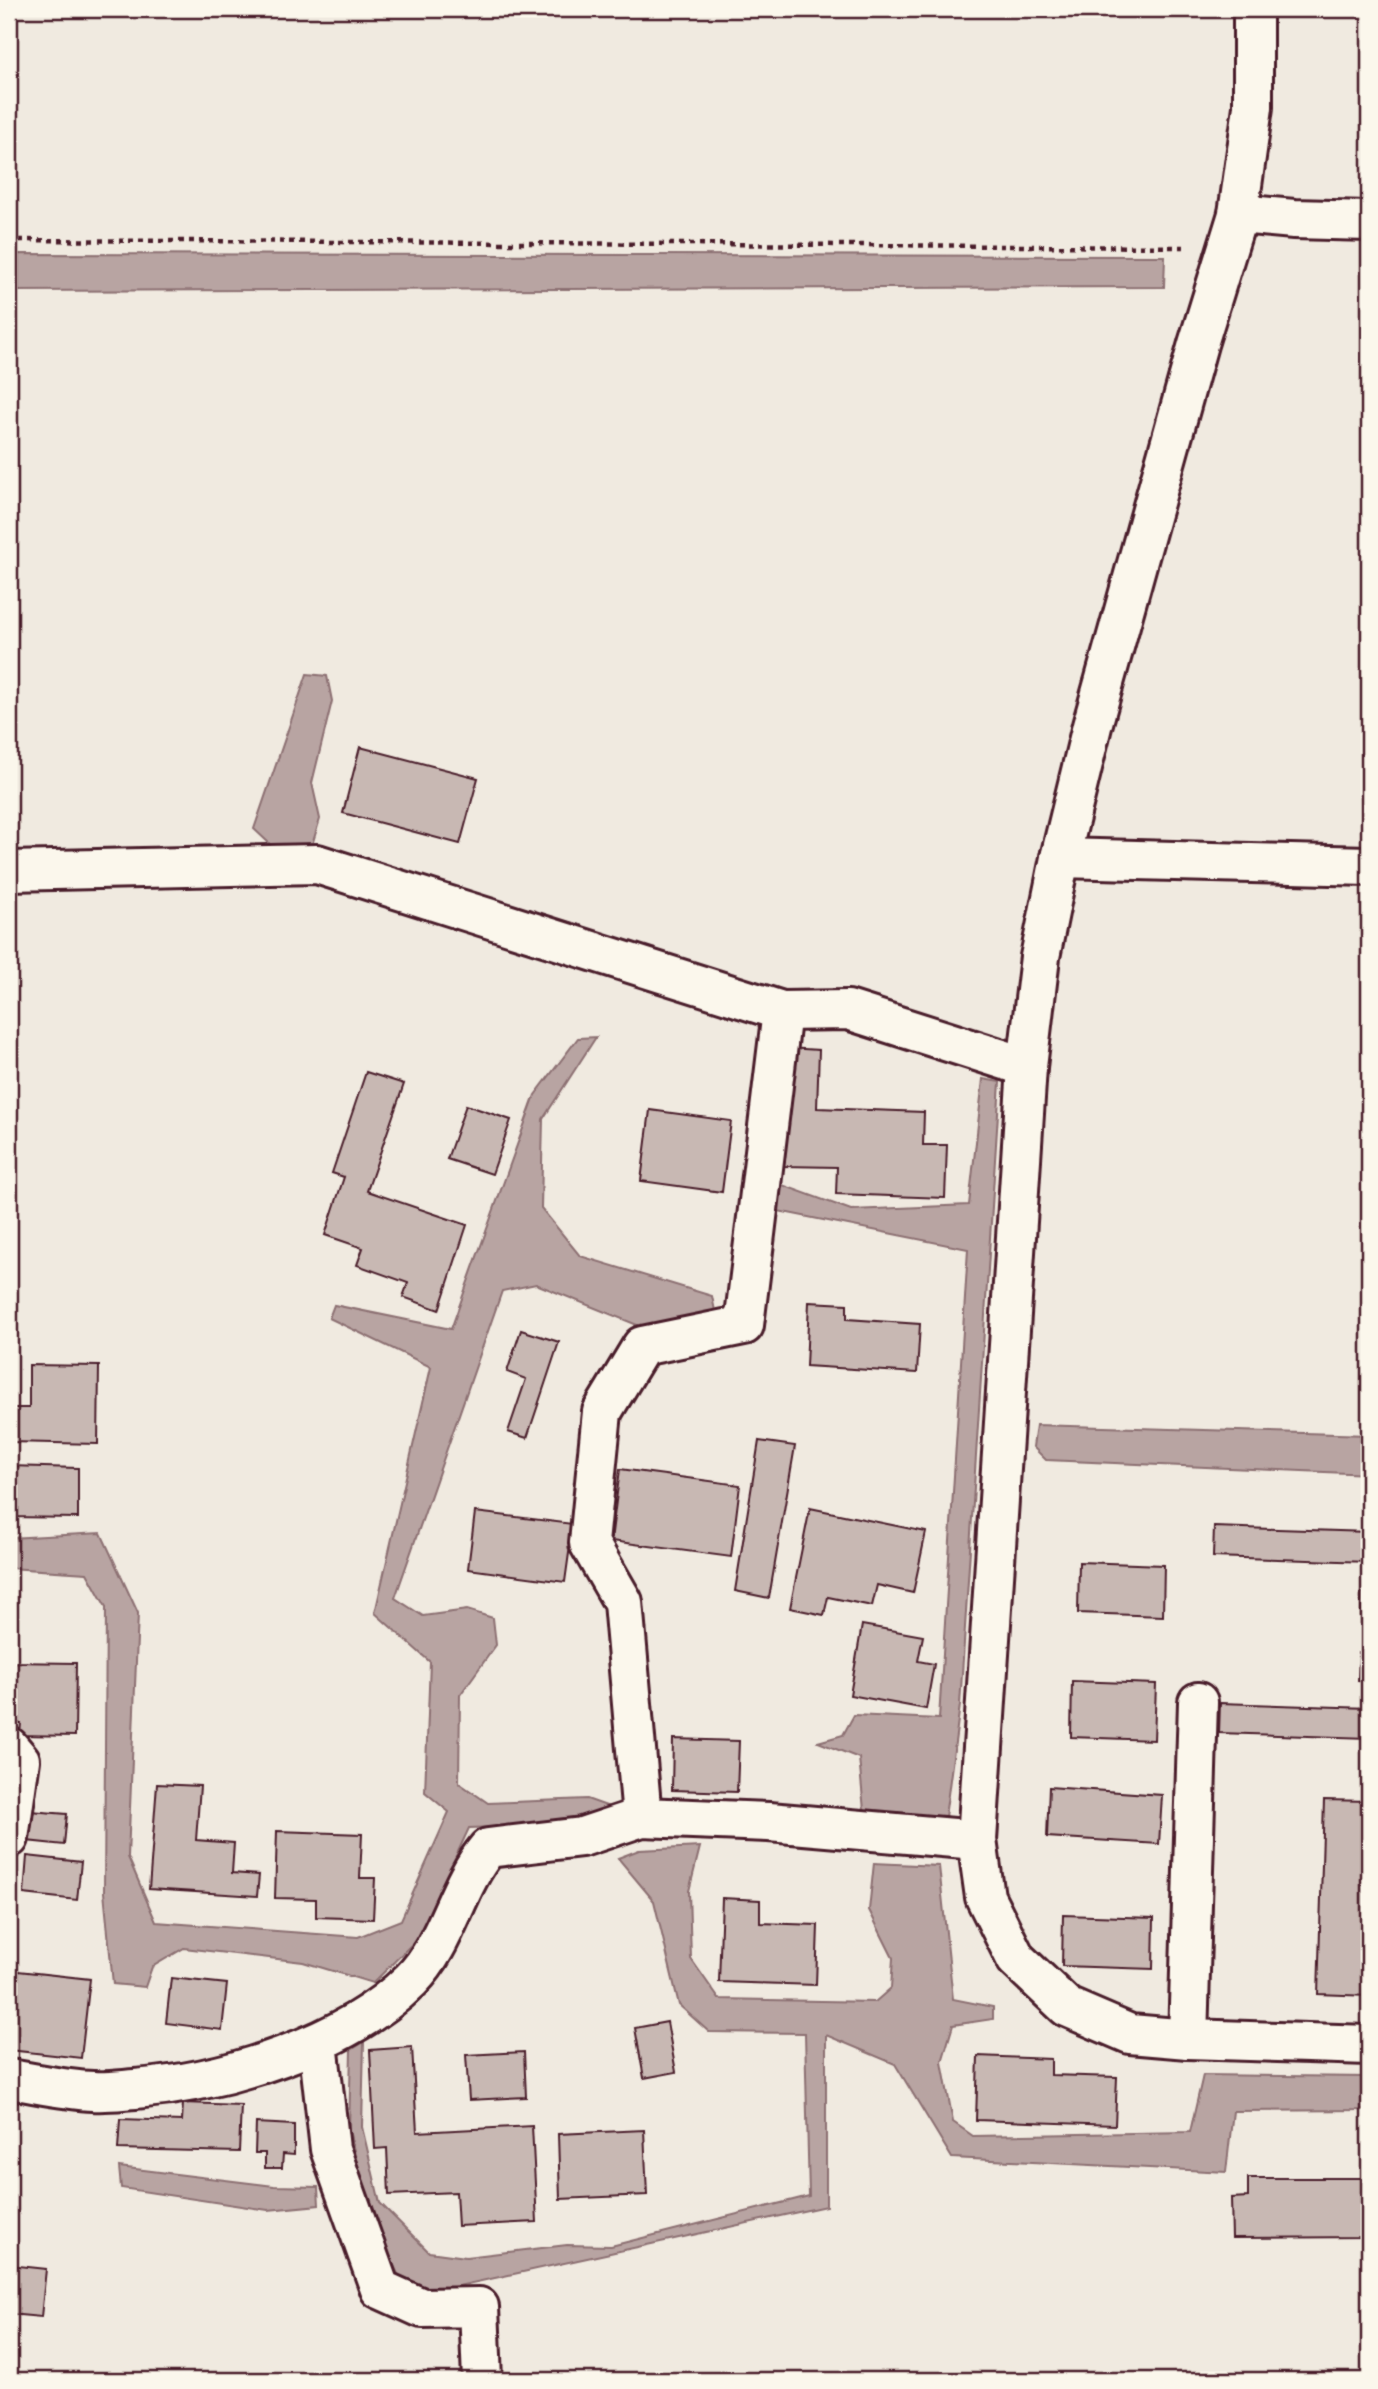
<svg xmlns="http://www.w3.org/2000/svg" width="1378" height="2389" font-family="Kalam,sans-serif">
  <rect width="100%" height="100%" fill="#f0eae0"/>
  <filter id="ink" filterUnits="userSpaceOnUse"><feTurbulence type="fractalNoise" baseFrequency=".0143" numOctaves="2"/><feDisplacementMap in="SourceGraphic" scale="14" xChannelSelector="R" yChannelSelector="G"/><feConvolveMatrix kernelMatrix="1 2 1 2 8 2 1 2 1" color-interpolation-filters="sRGB"/></filter>
  <g filter="url(#ink)">
    <!-- water -->
    <g fill="#b8a4a2" stroke="#8c6f72" stroke-width="2">
      <polygon points="9,254 1165,256 1164,287 9,291"/>
      <polygon points="307,674 327,676 332,701 312,783 320,819 312,845 270,844 254,829"/>
      <polygon points="596,1037 543,1119 541,1208 580,1256 712,1296 715,1311 642,1327 536,1284 502,1291 395,1598 423,1616 467,1610 493,1618 496,1645 460,1695 459,1783 488,1803 587,1799 615,1809 574,1824 469,1828 418,1938 373,1983 303,1962 184,1948 152,1967 145,1987 113,1984 104,1892 106,1607 87,1573 9,1568 9,1538 101,1533 138,1613 128,1857 156,1922 358,1937 401,1920 449,1812 425,1792 430,1662 375,1613 431,1367 329,1318 334,1305 451,1329 535,1095 578,1038"/>
      <polygon points="983,1079 1000,1082 960,1705 945,1817 864,1810 859,1758 818,1742 843,1735 854,1715 939,1719 968,1249 773,1210 777,1183 851,1210 969,1205"/>
      <polygon points="1036,1425 1369,1435 1369,1474 1046,1460 1033,1447"/>
      <polygon points="700,1847 689,1891 691,1959 719,1999 875,2002 891,1988 893,1958 869,1910 874,1863 939,1866 953,1999 993,2007 993,2019 953,2025 942,2062 953,2122 973,2136 1190,2132 1203,2075 1369,2077 1369,2110 1233,2111 1226,2172 952,2158 895,2064 826,2035 826,2206 426,2293 402,2283 368,2209 349,2130 351,2050 364,2042 362,2127 380,2203 429,2252 466,2257 567,2245 611,2246 809,2196 805,2033 709,2032 679,2005 654,1901 618,1858 639,1850"/>
      <polygon points="119,2167 274,2186 318,2187 319,2205 268,2210 121,2188"/>
    </g>
    <!-- building -->
    <g fill="#c8b8b3" stroke="#4a1f2b" stroke-width="2">
      <polygon points="360,747 478,778 460,844 343,813"/>
      <polygon points="787,1048 819,1050 817,1108 924,1112 923,1145 947,1145 945,1198 836,1194 837,1167 783,1166"/>
      <polygon points="366,1072 404,1084 367,1191 467,1225 439,1310 403,1297 408,1283 357,1265 363,1248 325,1235 344,1177 332,1173"/>
      <polygon points="466,1105 511,1120 492,1174 447,1159"/>
      <polygon points="650,1110 731,1121 722,1192 641,1181"/>
      <polygon points="809,1302 847,1304 847,1319 920,1324 917,1373 806,1366"/>
      <polygon points="521,1330 559,1342 527,1438 508,1432 526,1379 507,1372"/>
      <polygon points="29,1365 99,1366 98,1444 9,1442 9,1408 29,1408"/>
      <polygon points="759,1441 795,1446 769,1598 735,1591"/>
      <polygon points="9,1466 78,1468 78,1518 9,1517"/>
      <polygon points="620,1469 740,1485 731,1557 611,1541"/>
      <polygon points="810,1508 926,1532 913,1593 877,1585 872,1606 828,1597 824,1615 790,1608"/>
      <polygon points="475,1512 573,1524 565,1582 468,1569"/>
      <polygon points="1214,1527 1369,1532 1369,1562 1213,1557"/>
      <polygon points="1079,1562 1164,1565 1163,1616 1078,1613"/>
      <polygon points="1362,1593 1369,1593 1369,1623 1361,1623"/>
      <polygon points="862,1625 923,1636 918,1661 934,1664 926,1709 850,1695"/>
      <polygon points="1359,1652 1369,1652 1369,1682 1358,1681"/>
      <polygon points="9,1662 76,1663 75,1736 20,1735 21,1723 9,1723"/>
      <polygon points="1072,1681 1156,1684 1154,1740 1071,1737"/>
      <polygon points="1220,1703 1369,1708 1369,1738 1219,1733"/>
      <polygon points="673,1739 739,1741 737,1792 672,1790"/>
      <polygon points="157,1784 200,1786 196,1840 234,1843 232,1873 259,1875 257,1896 149,1889"/>
      <polygon points="1049,1787 1162,1795 1159,1844 1047,1837"/>
      <polygon points="1324,1800 1369,1801 1369,1996 1318,1994"/>
      <polygon points="30,1811 67,1814 64,1845 27,1841"/>
      <polygon points="277,1831 362,1834 360,1878 375,1878 373,1919 316,1917 316,1899 275,1898"/>
      <polygon points="27,1856 81,1862 77,1900 24,1894"/>
      <polygon points="722,1898 760,1900 760,1923 818,1925 816,1985 719,1982"/>
      <polygon points="1063,1915 1154,1918 1153,1969 1062,1966"/>
      <polygon points="9,1970 90,1979 81,2058 9,2050"/>
      <polygon points="171,1978 227,1984 222,2030 166,2023"/>
      <polygon points="667,2022 676,2072 644,2078 635,2028"/>
      <polygon points="412,2047 417,2132 532,2126 537,2222 458,2226 456,2192 389,2195 387,2148 375,2149 370,2050"/>
      <polygon points="524,2052 526,2097 469,2100 466,2055"/>
      <polygon points="978,2056 1051,2059 1051,2075 1117,2077 1115,2125 976,2120"/>
      <polygon points="183,2103 241,2105 239,2152 118,2149 120,2119 182,2121"/>
      <polygon points="256,2123 294,2125 294,2155 283,2154 282,2168 265,2168 265,2153 255,2153"/>
      <polygon points="644,2130 647,2195 560,2199 558,2134"/>
      <polygon points="1248,2178 1369,2178 1369,2237 1232,2238 1231,2198 1248,2197"/>
      <polygon points="9,2265 46,2269 41,2317 9,2314"/>
    </g>
    <g fill="none" stroke-linecap="round" stroke-linejoin="round">
      <!-- minor casing -->
      <g stroke="#4a1f2b" stroke-width="44">
        <g id="minor">
          <polyline points="1060,858 1369,866"/>
          <polyline points="9,871 317,864 782,1011 848,1010 1027,1067"/>
          <polyline points="9,1747 20,1760 9,1838"/>
          <polyline points="642,1817 623,1602 589,1543 602,1412 642,1346 744,1325 782,1011"/>
          <polyline points="1188,2039 1198,1702"/>
          <polyline points="318,2043 330,2149 380,2289 422,2308 479,2307 482,2380"/>
          <path d="M9 2079C36 2083 65 2090 93 2091 106 2092 121 2090 135 2089 225 2082 346 2045 411 1980 448 1943 455 1887 488 1848L582 1837 642 1817 769 1822 977 1840"/>
        </g>
      </g>
      <!-- tertiary casing -->
      <g stroke="#4a1f2b" stroke-width="44">
        <g id="tertiary">
          <polyline points="1253,9 1253,107 1238,214 1198,344 1092,726 1060,858 1040,957 1027,1067 977,1840 985,1897 1016,1959 1067,2007 1130,2034 1188,2039 1369,2045"/>
          <polyline points="1238,214 1294,219 1369,221"/>
        </g>
      </g>
      <!-- path -->
      <polyline stroke="#4a1f2b" stroke-width="4.5" stroke-dasharray="5 5" stroke-linecap="butt" points="9,240 1187,247"/>
      <!-- minor -->
      <use href="#minor" stroke="#fbf7ec" stroke-width="38"/>
      <!-- tertiary -->
      <use href="#tertiary" stroke="#fbf7ec" stroke-width="38"/>
    </g>
  </g>
  <!-- margin -->
  <rect width="1378" height="2389" fill="none" stroke="#fbf7ec" stroke-width="35"/>
  <rect x="18" y="18" width="1343" height="2354" fill="none" stroke="#4a1f2b" stroke-width="2.5" filter="url(#ink)"/>
</svg>
